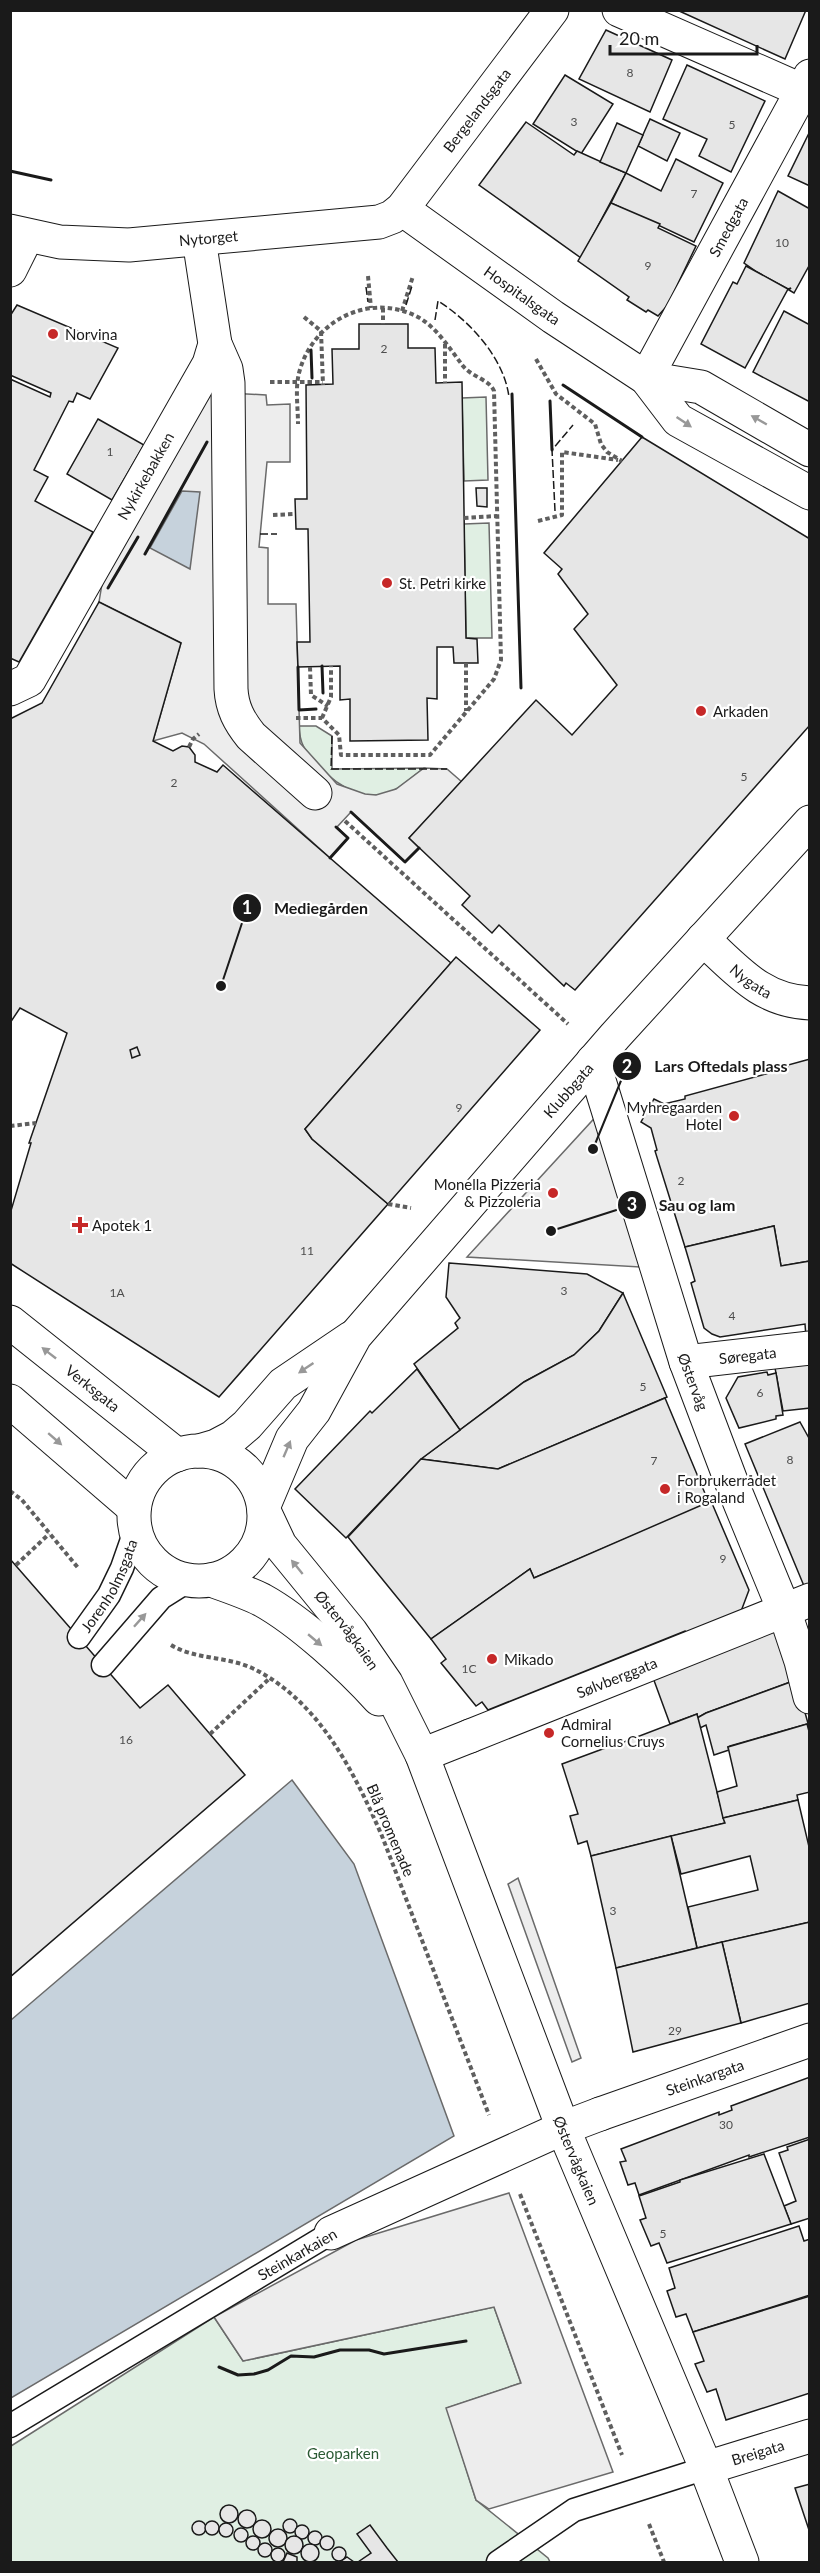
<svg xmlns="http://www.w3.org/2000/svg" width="820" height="2573" font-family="Lato,sans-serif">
  <rect width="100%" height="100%" fill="#fff"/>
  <!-- green -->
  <g fill="#e0efe3" stroke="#6a6a6a" stroke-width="1.5">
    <polygon points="486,397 488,480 464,481 462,398"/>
    <polygon points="489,523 492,638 466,638 464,524"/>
    <path d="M299 726H316L332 736V769L424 768C415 775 407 782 398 788 369 806 338 787 319 766 306 751 300 747 299 726Z"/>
    <polygon points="494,2307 521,2383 447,2408 476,2500 548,2558 550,2562 11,2562 11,2446 214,2317 243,2361"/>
  </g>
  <!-- parking -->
  <g fill="#ededed" stroke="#6a6a6a" stroke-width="1.5">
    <polygon points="210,392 266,395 267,405 290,404 290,462 267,462 259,547 268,548 268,604 296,604 300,743 337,784 365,794 376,795 396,789 424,768 447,769 462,782 409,838 419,848 405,862 351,812 337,827 348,838 330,858 204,744 182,733 153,741 181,643 99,602 102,584"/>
    <polygon points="602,1110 657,1268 467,1257"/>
    <polygon points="518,1878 581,2058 572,2062 508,1884"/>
    <polygon points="509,2193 613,2472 489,2509 476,2500 446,2408 521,2383 494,2307 243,2361 214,2317 356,2240"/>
  </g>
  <!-- water -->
  <g fill="#c6d2dc" stroke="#6a6a6a" stroke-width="1.5">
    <polygon points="182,491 200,492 190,569 150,548"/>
    <polygon points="292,1780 354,1864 454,2136 11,2398 11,2020"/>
  </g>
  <!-- building -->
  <g fill="#e6e6e6" stroke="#1a1a1a" stroke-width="1.5">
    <polygon points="677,10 806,10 785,59"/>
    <polygon points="606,30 672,60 650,112 579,79"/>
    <polygon points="687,65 765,101 731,172 699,156 707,139 663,119"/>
    <polygon points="565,75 613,104 581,154 533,124"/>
    <polygon points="650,119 680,133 667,161 638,146"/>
    <polygon points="526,122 574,155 577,151 626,173 581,258 479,185"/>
    <polygon points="617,123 643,135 626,173 600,162"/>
    <polygon points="810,131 810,186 788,176"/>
    <polygon points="676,159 723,183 694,242 611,203 626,173 661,191"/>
    <polygon points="778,191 810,209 810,264 794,293 789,290 791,288 788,289 757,272 744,263"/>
    <polygon points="611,203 660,224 658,228 696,246 672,296 674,298 658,316 648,310 646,312 627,300 629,297 578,261"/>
    <polygon points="746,266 788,289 745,368 701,344 733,282 737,284"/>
    <polygon points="17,305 118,348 90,399 77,393 73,402 69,401 34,470 48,477 35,501 93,532 19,662 10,658 10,379 50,397 51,393 10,375 10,316"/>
    <polygon points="784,311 810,325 810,402 753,372"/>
    <polygon points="359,324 408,324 408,348 435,348 436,383 462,382 466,638 477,639 478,663 454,663 453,647 437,647 437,699 427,698 428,740 350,741 350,699 340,700 340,666 298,667 297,642 310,642 308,529 296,529 295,499 307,499 306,385 333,384 332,349 359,349"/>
    <polygon points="98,419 144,445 112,500 67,474"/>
    <polygon points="642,437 810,539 810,725 575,990 566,983 564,986 499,925 492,933 462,905 470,896 409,838 536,700 572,735 617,685 574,629 588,614 558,574 562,569 544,553"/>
    <polygon points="476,488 487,488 487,507 477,506"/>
    <polygon points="99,602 181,643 153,741 173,751 182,746 189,747 195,755 195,762 217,772 223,765 451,963 305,1129 312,1139 388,1204 219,1397 10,1263 10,1214 31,1143 29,1143 67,1033 20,1008 10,1023 10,719 42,703"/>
    <polygon points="456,957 540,1030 388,1204 312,1139 305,1129"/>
    <polygon points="137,1047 140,1055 132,1058 130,1050"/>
    <polygon points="810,1059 810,1261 781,1266 774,1226 685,1247 655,1151 657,1150 651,1128 641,1122 654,1099 664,1104 685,1099 685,1096 788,1068 788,1065"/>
    <polygon points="774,1226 781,1266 810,1261 810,1337 806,1337 805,1324 720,1337 712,1334 704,1328 691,1283 695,1281 685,1247"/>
    <polygon points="449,1263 587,1274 623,1293 599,1331 574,1355 524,1382 460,1430 414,1364 458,1328 455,1323 460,1318 446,1297"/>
    <polygon points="623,1293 667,1397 498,1469 421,1459 524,1382 574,1355 599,1331"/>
    <polygon points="810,1363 810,1408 783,1411 775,1368"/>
    <polygon points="417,1369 460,1430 421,1459 346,1538 295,1489 370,1411 372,1413"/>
    <polygon points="767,1372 768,1375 776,1373 783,1415 776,1416 776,1419 739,1428 726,1398 738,1377"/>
    <polygon points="665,1398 709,1503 534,1578 530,1569 431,1639 348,1537 421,1459 498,1469"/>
    <polygon points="800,1422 810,1440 810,1585 804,1586 745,1444"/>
    <polygon points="711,1501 749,1590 740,1614 686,1637 685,1631 488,1710 482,1702 476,1706 441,1663 446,1659 431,1639 530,1569 534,1578"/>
    <polygon points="10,1559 140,1708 168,1685 245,1775 10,1977"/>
    <polygon points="773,1627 793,1681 706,1713 697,1718 697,1714 670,1724 652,1675"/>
    <polygon points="796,1680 809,1727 807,1724 730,1746 728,1747 729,1750 714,1755 706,1725 700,1728 697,1718 706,1713"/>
    <polygon points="697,1714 725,1823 591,1856 587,1841 578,1844 570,1816 578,1814 562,1764 608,1747 607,1744 615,1741 616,1745"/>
    <polygon points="807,1724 810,1735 810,1792 797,1795 798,1800 723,1818 717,1792 737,1786 728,1747"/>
    <polygon points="798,1800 810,1851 810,1922 697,1948 688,1907 758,1890 750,1856 681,1874 671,1836 725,1823 723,1818"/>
    <polygon points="671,1836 697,1948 616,1968 591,1856"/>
    <polygon points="810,1922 810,2003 741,2023 722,1942"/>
    <polygon points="722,1942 741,2023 633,2052 616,1968"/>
    <polygon points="810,2077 810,2137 749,2157 749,2155 639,2195 635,2183 628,2185 620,2162 626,2161 621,2149 719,2112 719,2115 732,2110 731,2106"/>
    <polygon points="810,2139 810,2218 791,2224 784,2206 796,2201 779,2153 788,2150 787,2147"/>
    <polygon points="764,2154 791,2224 667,2263 659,2243 651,2246 640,2220 646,2218 639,2196 680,2182 680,2180"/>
    <polygon points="799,2226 804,2241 810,2239 810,2295 693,2332 686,2314 676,2317 667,2291 675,2288 669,2268"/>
    <polygon points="810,2296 810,2393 726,2420 716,2389 707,2392 695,2364 704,2361 693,2332"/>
    <polygon points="810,2484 810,2533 795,2488"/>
    <circle cx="229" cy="2514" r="9"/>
    <circle cx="247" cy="2519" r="9"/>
    <circle cx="290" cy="2526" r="7"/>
    <circle cx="262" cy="2529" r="9"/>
    <circle cx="199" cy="2528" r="7"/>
    <circle cx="212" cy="2528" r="7"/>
    <circle cx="226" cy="2530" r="7"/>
    <circle cx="302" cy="2532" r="7"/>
    <polygon points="370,2525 387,2548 398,2562 358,2562 371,2553 357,2534"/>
    <circle cx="241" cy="2535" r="7"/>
    <circle cx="278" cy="2538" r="9"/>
    <circle cx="315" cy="2538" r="7"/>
    <circle cx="253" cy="2543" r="7"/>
    <circle cx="327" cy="2543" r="7"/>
    <circle cx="294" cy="2545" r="9"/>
    <circle cx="265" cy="2550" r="7"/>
    <circle cx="310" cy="2553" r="9"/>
    <circle cx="339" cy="2554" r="7"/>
    <circle cx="278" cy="2555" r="7"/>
    <polygon points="287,2553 297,2557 297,2562 283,2562"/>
    <polygon points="347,2557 354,2562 339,2562 341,2561"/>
  </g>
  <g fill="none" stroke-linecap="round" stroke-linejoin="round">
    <!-- service casing -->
    <g stroke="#1a1a1a" stroke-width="25">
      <g id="service">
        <path id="s1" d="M79 1637 109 1595 122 1568 135 1531"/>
        <polyline points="103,1665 161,1598 188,1581"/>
        <polyline points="10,2426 331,2233"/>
        <polyline points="498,2562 574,2510 706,2468"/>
      </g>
    </g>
    <!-- pedestrian casing -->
    <g stroke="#1a1a1a" stroke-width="35">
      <g id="pedestrian">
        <path id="s2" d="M703 939C737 970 761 1001 810 1003"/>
        <path id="s3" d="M593 1061 686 1362 731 1481 784 1610 801 1661 810 1697"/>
        <path id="s4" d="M686 1362 810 1348"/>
        <path id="s5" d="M470 1736 810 1600"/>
        <path id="s6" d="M600 2114 810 2040"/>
      </g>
    </g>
    <!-- minor casing -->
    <g stroke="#1a1a1a" stroke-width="35">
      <g id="minor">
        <polyline points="619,10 810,94"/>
        <polyline points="10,270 27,236"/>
        <path d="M215 344 226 369 228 383 231 689C232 708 239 721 251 736L315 793"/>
        <path id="s7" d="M646 378 810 76"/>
        <path id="s8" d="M10 689 29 680 209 364 215 344 199 239"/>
        <polyline points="422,1755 470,1736"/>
        <polyline points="331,2233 563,2128 600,2114"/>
        <path id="s9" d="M706 2468 810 2436"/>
      </g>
    </g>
    <!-- tertiary casing -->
    <g stroke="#1a1a1a" stroke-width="35">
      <g id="tertiary">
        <path id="s10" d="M402 209 553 317 646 378 678 420 810 493"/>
        <path id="s11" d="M10 231 60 242 129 245 379 222 392 217 402 209 552 10"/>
        <polyline points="646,378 701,387 810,450"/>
        <polyline points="199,1451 216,1446 233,1437 247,1425 283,1384 351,1338"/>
        <path id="s12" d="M265 1503 292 1439 314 1411 355 1336 615 1036 810 822"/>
        <path id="s13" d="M264 1511 280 1545 351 1632 386 1683 422 1755 563 2128 706 2468 742 2562"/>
        <path d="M211 1580C228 1586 246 1592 262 1600 300 1621 350 1667 379 1699"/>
      </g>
    </g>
    <!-- secondary casing -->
    <g stroke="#1a1a1a" stroke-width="35">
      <g id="secondary">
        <path id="s14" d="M10 1322 177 1455"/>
        <polyline points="10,1401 134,1508"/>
        <circle cx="199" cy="1516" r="65"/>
      </g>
    </g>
    <!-- path -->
    <g stroke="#5f5f5f" stroke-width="4" stroke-dasharray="4.5 3" stroke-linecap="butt">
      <polyline points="368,276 371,308"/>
      <polyline points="383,308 383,324"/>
      <polyline points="402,311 413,276"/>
      <polyline points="304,317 321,331 323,385"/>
      <polyline points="445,344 445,383"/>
      <polyline points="536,359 556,394 595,424 601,444 607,452 622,461"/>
      <polyline points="270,382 323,382"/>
      <polyline points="273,515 295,514"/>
      <polyline points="464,518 497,516"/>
      <polyline points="538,521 562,515 562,452 618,460"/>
      <polyline points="466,663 466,711"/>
      <polyline points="310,667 311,695 328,706"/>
      <path d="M296 718H322L339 735 341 755H430L494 679 501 660 494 391C490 380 472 377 463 366 450 349 436 326 416 316 367 292 312 322 299 373 295 389 298 407 298 424"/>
      <polyline points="322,718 331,697 331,666"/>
      <polyline points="189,747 193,739 199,734"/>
      <polyline points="345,821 568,1024"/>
      <polyline points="10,1126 36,1123"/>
      <polyline points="388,1204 411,1208"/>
      <polyline points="10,1491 22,1500 79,1569"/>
      <polyline points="16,1565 49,1534"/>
      <path d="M171 1645C196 1660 228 1656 254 1669 320 1702 354 1772 382 1836L489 2115"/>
      <polyline points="210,1734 270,1678"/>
      <polyline points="520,2194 622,2455"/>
      <polyline points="649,2524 664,2562"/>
    </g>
    <!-- service -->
    <use href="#service" stroke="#fff" stroke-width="22"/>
    <!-- pedestrian -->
    <use href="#pedestrian" stroke="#fff" stroke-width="33"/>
    <!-- minor -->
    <use href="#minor" stroke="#fff" stroke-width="33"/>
    <!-- tertiary -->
    <use href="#tertiary" stroke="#fff" stroke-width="33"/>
    <!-- secondary -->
    <use href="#secondary" stroke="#fff" stroke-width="33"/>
    <!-- fence -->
    <g stroke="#1a1a1a" stroke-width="1.5" stroke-dasharray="8 3" stroke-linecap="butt">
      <polyline points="366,287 368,302"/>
      <polyline points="406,305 412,286"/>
      <path d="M435 320 438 301C470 321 504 358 509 397"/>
      <polyline points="555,511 552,450 573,425"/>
      <polyline points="260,534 277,534"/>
      <polyline points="332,736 331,769 447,769"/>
    </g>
    <!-- wall -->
    <g stroke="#1a1a1a" stroke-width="3">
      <polyline points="10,171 51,180"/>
      <polyline points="311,350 312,378"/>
      <polyline points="563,385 642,437"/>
      <polyline points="512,394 521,688"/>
      <polyline points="550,401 552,450"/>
      <polyline points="145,554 207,442"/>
      <polyline points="108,588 138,537"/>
      <polyline points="322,666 323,693"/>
      <polyline points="298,667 299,710 316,709"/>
      <polyline points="351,812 405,862 419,848"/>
      <polyline points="330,858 348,838 336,827"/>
      <polyline points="219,2367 238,2375 254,2374 268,2370 291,2356 314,2357 340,2350 369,2350 384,2354 466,2341"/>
    </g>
  </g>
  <!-- one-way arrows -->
  <defs><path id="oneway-solid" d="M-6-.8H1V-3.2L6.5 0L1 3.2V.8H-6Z" transform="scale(1.5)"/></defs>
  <g fill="#989898">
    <use href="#oneway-solid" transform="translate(759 420) rotate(-150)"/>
    <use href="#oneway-solid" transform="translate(684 422) rotate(34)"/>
    <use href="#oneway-solid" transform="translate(49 1353) rotate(-142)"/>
    <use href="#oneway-solid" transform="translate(306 1368) rotate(146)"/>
    <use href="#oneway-solid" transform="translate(55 1439) rotate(41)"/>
    <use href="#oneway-solid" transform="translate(287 1449) rotate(-67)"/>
    <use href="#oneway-solid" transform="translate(297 1567) rotate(-129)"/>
    <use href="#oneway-solid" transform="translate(140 1620) rotate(-48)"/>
    <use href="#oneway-solid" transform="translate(315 1640) rotate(40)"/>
  </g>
  <!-- markers -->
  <g fill="#c62828" stroke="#fff" stroke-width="2">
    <circle cx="53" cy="334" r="6"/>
    <circle cx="387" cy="583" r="6"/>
    <circle cx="701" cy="711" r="6"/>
    <circle cx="734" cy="1116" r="6"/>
    <circle cx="553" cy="1193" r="6"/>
    <path d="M77 1216h6v6h6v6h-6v6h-6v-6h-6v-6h6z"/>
    <circle cx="665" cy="1489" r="6"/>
    <circle cx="492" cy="1659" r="6"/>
    <circle cx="549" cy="1733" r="6"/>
  </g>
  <g text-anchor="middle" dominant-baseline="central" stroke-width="4.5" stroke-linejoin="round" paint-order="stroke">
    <!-- number labels -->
    <g font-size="12" fill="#4d4d4d">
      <text x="630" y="72">8</text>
      <text x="574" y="121">3</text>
      <text x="732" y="124">5</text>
      <text x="694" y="193">7</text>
      <text x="782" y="242">10</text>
      <text x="648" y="265">9</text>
      <text x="384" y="348">2</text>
      <text x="110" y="451">1</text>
      <text x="744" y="776">5</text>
      <text x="174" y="782">2</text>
      <text x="459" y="1107">9</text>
      <text x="681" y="1180">2</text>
      <text x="307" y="1250">11</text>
      <text x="564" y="1290">3</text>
      <text x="117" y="1292">1A</text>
      <text x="732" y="1315">4</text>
      <text x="643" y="1386">5</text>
      <text x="760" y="1392">6</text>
      <text x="790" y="1459">8</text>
      <text x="654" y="1460">7</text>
      <text x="723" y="1558">9</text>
      <text x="469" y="1668">1C</text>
      <text x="126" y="1739">16</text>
      <text x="613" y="1910">3</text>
      <text x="675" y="2030">29</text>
      <text x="726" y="2124">30</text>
      <text x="663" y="2233">5</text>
    </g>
    <!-- street labels -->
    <g font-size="15" fill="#1a1a1a" stroke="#fff">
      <text stroke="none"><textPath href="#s11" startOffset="522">Bergelandsgata</textPath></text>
      <text stroke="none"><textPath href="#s7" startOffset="172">Smedgata</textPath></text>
      <text stroke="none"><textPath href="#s11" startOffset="200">Nytorget</textPath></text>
      <text stroke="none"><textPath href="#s10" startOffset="148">Hospitalsgata</textPath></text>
      <text stroke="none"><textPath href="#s8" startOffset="256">Nykirkebakken</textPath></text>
      <text stroke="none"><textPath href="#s2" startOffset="64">Nygata</textPath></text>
      <text stroke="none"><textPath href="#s12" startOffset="516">Klubbgata</textPath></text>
      <text stroke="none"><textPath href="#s4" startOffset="62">Søregata</textPath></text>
      <text stroke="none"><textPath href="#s3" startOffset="336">Østervåg</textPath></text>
      <text stroke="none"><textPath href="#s14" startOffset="106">Verksgata</textPath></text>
      <text stroke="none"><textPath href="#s1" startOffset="60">Jorenholmsgata</textPath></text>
      <text stroke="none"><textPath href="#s13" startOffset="146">Østervågkaien</textPath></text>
      <text stroke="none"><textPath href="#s5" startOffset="158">Sølvberggata</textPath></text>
      <text transform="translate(391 1830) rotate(67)">Blå promenade</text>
      <text stroke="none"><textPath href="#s6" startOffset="111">Steinkargata</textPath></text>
      <text stroke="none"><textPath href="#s13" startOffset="726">Østervågkaien</textPath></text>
      <text transform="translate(297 2254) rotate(-30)">Steinkarkaien</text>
      <text stroke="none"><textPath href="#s9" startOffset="54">Breigata</textPath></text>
    </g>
    <!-- poi labels -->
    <g font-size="15" fill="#1a1a1a" stroke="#fff" text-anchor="start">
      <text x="65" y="334">Norvina</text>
      <text x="399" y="583">St. Petri kirke</text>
      <text x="713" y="711">Arkaden</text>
      <text x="722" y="1107" text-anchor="end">Myhregaarden<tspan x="722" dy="17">Hotel</tspan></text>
      <text x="541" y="1184" text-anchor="end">Monella Pizzeria<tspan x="541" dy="17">&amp; Pizzoleria</tspan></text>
      <text x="92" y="1225">Apotek 1</text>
      <text x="677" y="1480">Forbrukerrådet<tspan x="677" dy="17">i Rogaland</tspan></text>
      <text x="504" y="1659">Mikado</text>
      <text x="561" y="1724">Admiral<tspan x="561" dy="17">Cornelius Cruys</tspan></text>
    </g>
    <!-- park labels -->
    <g font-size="15" fill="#2b5a34" stroke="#fff">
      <text x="343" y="2453">Geoparken</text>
    </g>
  </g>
  <!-- callouts -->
  <path fill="none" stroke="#1a1a1a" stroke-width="2" d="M221 986L247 908M593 1149L627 1066M551 1231L632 1205"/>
  <g fill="#1a1a1a" stroke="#fff" stroke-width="2">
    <circle cx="221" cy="986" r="6"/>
    <circle cx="593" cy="1149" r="6"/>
    <circle cx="551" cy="1231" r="6"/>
    <circle cx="247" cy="908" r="15"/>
    <circle cx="627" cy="1066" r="15"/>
    <circle cx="632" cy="1205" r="15"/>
  </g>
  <g font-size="18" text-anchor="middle" font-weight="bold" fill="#fff">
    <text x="247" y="914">1</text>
    <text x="627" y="1073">2</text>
    <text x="632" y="1211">3</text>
  </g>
  <g font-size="16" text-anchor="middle" font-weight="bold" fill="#1a1a1a" stroke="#fff" stroke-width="4.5" stroke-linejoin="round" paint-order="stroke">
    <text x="321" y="914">Mediegården</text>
    <text x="721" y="1072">Lars Oftedals plass</text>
    <text x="697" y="1211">Sau og lam</text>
  </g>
  <!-- border -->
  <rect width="820" height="2573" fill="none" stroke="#1a1a1a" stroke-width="24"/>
  <!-- scale -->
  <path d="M610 45v9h147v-9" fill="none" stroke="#1a1a1a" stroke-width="3"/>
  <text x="619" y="45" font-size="18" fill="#1a1a1a" stroke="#ffffff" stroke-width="4.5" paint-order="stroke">20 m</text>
</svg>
